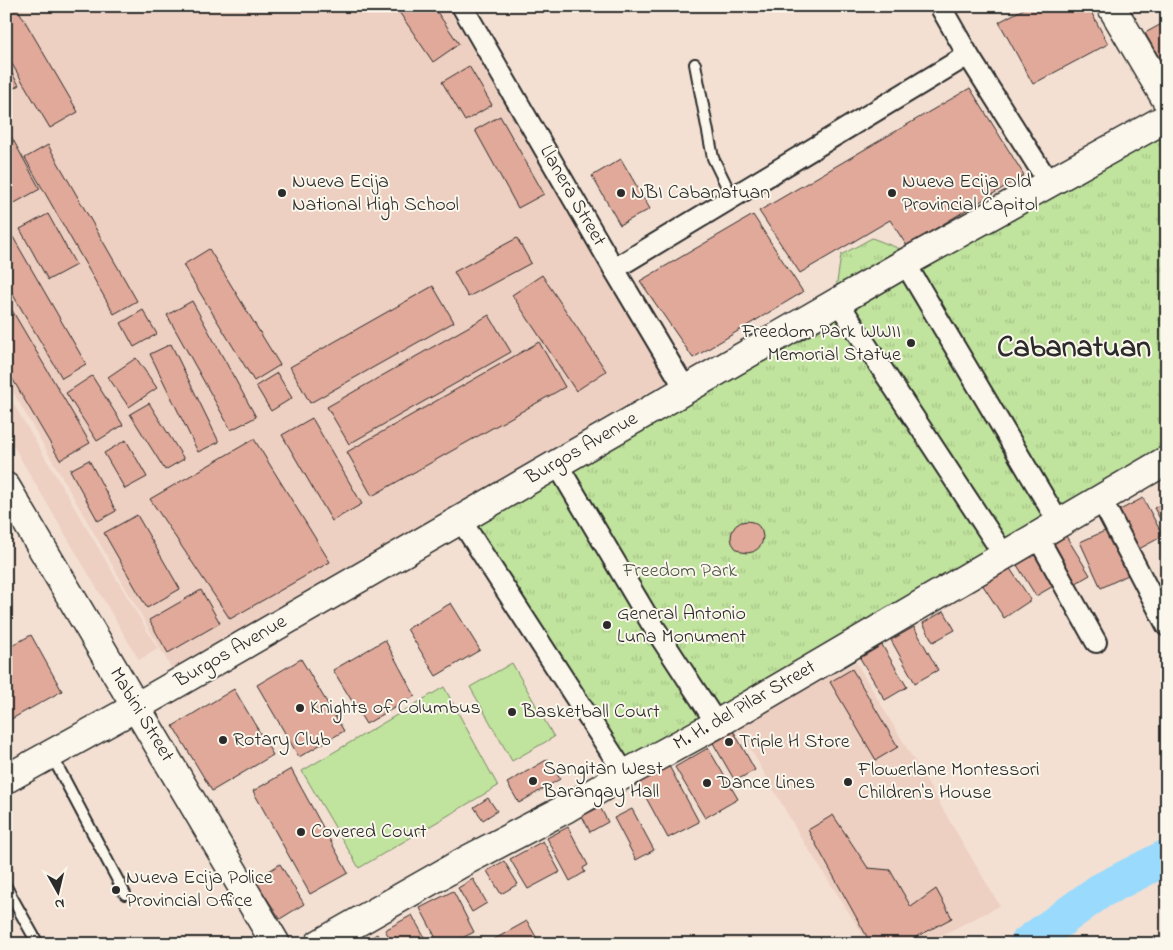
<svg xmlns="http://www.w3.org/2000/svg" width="1173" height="950" font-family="'Indie Flower',sans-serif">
  <defs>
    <pattern id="park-tufts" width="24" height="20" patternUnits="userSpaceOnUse" patternTransform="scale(1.25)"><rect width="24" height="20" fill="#c0e39d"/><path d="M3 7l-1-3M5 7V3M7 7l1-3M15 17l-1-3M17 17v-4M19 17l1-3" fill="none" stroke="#a5c387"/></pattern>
  </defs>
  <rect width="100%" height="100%" fill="#f3e0d3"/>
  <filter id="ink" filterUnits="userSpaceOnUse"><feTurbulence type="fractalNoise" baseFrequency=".02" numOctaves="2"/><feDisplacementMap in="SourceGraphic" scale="10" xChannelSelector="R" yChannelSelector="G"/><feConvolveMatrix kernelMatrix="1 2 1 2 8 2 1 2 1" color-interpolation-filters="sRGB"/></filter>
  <g filter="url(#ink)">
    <!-- built -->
    <g fill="#eed0c2">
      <polygon points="6,6 447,6 668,381 173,671 6,380"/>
      <polygon points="6,391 158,649 139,660 6,434"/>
      <polygon points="856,662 1000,906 924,944 869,944 800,836 738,727"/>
    </g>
    <!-- grass -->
    <g fill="#c0e39d" stroke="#768764">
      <polygon points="512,663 554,737 512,761 470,687"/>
      <polygon points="444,687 498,786 359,868 302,771"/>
    </g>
    <!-- park -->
    <g fill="url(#park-tufts)" stroke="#768764">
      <polygon points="1167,130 1167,453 625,767 475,525 826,322"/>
      <polygon points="872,238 903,250 836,289 841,255"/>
    </g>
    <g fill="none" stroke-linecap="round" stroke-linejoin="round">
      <!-- river -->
      <polyline stroke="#9adafc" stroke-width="36" points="1027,944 1100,891 1167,857"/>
    </g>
    <!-- building -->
    <g fill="#e1a99a" stroke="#2b2b2b">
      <polygon points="6,6 16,6 78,112 50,128 6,54"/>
      <polygon points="395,6 433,6 459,44 433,62"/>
      <polygon points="1029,6 1088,6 1108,44 1033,84 999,22"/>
      <polygon points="1167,21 1167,71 1145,33"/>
      <polygon points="6,64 19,85 6,93"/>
      <polygon points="469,66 492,105 465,121 442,82"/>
      <polygon points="970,88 1024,175 907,246 890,220 800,273 759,211"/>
      <polygon points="500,116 544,194 518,208 475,130"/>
      <polygon points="6,127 40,189 9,206 6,201"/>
      <polygon points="48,145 137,301 114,314 25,158"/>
      <polygon points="621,159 650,209 620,225 592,176"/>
      <polygon points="6,210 11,219 6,222"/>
      <polygon points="48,214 76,265 48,280 20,229"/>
      <polygon points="753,215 803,292 693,358 640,281"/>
      <polygon points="13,237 86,364 62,378 6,283 6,241"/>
      <polygon points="517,238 531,263 468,297 454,272"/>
      <polygon points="209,249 280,365 254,381 183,265"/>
      <polygon points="542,275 606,371 576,391 512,295"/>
      <polygon points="433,286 454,322 310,403 290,367"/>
      <polygon points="6,300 90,443 60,460 6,368"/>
      <polygon points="192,301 256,417 231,430 167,315"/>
      <polygon points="143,310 157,334 134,347 121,323"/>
      <polygon points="489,315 511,352 349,444 327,407"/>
      <polygon points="539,342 565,387 372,496 347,452"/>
      <polygon points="171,344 219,442 198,452 150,354"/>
      <polygon points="136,358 157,388 129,407 108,377"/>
      <polygon points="277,373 292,398 271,411 256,386"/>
      <polygon points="92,376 123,425 97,441 66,393"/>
      <polygon points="149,403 184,459 165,470 130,414"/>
      <polygon points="312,418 362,504 332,521 282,435"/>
      <polygon points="254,439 330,562 230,619 150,499"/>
      <polygon points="126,440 147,477 125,489 104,453"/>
      <polygon points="89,460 116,511 98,521 70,470"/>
      <polygon points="1143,498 1163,536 1139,549 1118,511"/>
      <polygon points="1167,501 1167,531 1154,508"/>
      <polygon points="137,515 180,589 147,608 104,533"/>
      <circle cx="747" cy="537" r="16"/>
      <polygon points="1107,530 1128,575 1101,588 1080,542"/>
      <polygon points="1066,536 1090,575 1071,586 1048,548"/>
      <polygon points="1038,553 1057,584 1036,596 1017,565"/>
      <polygon points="1009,567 1031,600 1004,618 982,584"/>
      <polygon points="201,590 220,623 168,653 149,620"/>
      <polygon points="451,603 480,650 436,676 407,629"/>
      <polygon points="944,611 955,630 933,642 923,623"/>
      <polygon points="914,627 938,670 915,683 891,640"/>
      <polygon points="31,635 62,691 6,722 6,649"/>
      <polygon points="385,640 415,696 366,724 333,670"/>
      <polygon points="882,645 907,687 885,700 860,658"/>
      <polygon points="301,659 344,731 299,757 257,685"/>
      <polygon points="852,669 898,747 876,760 830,682"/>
      <polygon points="234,689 273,755 212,791 173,726"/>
      <polygon points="734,732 755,770 735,781 713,743"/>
      <polygon points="708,748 738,799 705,818 675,767"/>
      <polygon points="548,759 560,779 519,803 507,783"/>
      <polygon points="669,766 699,822 668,838 638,783"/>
      <polygon points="291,769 348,873 310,894 253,791"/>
      <polygon points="488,798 497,811 483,820 474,807"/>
      <polygon points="600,807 608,822 590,832 582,816"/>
      <polygon points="632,809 654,850 636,860 614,818"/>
      <polygon points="833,815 868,868 890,870 911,907 936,889 952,918 903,944 871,944 808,830"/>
      <polygon points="568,827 588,865 583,868 585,872 570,881 547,838"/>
      <polygon points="543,841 560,872 528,889 510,859"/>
      <polygon points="504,861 518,884 501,894 487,871"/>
      <polygon points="280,864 304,904 280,919 255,880"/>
      <polygon points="473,879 487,903 472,912 458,888"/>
      <polygon points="453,891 474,932 450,944 439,944 420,908"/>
      <polygon points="412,915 428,944 393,944 385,930"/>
      <polygon points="527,921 540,944 496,944 493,940"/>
      <polygon points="377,934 382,944 360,944"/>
    </g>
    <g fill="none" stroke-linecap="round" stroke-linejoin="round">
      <!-- lane casing -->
      <g stroke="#2b2b2b" stroke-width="14">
        <g id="lane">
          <polyline points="695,64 713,158 732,197"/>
          <polyline points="52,756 125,894"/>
          <polyline points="6,887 38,944"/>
        </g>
      </g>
      <!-- street casing -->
      <g stroke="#2b2b2b" stroke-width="24">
        <g id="street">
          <polyline points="462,6 614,269 683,385"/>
          <polyline points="940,6 968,55 1049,183"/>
          <polyline points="905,263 1059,523"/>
          <polyline points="614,269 968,55"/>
          <polyline points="838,302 1004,555"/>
          <polyline points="557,464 650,621 717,724"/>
          <polyline points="1101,499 1167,626"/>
          <polyline points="460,519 625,774"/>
          <polyline points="1037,536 1096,642"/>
        </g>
      </g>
      <!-- secondary casing -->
      <g stroke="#2b2b2b" stroke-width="31">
        <g id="secondary">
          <polyline points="1111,6 1167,101"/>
          <polyline points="6,487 276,944"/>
          <polyline points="6,779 136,707 905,263 1159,122 1167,121"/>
          <polyline points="319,944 467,860 567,808 625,774 717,724 1167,460"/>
        </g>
      </g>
      <!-- lane -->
      <use href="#lane" stroke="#fbf7ec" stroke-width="10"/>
      <!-- street -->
      <use href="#street" stroke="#fbf7ec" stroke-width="20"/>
      <!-- secondary -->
      <use href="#secondary" stroke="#fbf7ec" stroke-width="28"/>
    </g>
  </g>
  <!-- markers -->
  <g fill="#2b2b2b" stroke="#fbf7ec" stroke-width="2">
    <circle cx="282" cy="193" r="5"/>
    <circle cx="621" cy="193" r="5"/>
    <circle cx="892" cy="193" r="5"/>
    <circle cx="911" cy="343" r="5"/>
    <circle cx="607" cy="625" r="5"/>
    <circle cx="300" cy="708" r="5"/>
    <circle cx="512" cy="712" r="5"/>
    <circle cx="223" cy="740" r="5"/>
    <circle cx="729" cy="742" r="5"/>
    <circle cx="533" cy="781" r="5"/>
    <circle cx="848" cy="782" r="5"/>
    <circle cx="707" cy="783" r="5"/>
    <circle cx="301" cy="832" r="5"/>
    <circle cx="116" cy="890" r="5"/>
  </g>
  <g text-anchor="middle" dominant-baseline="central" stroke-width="4" stroke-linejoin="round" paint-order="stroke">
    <!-- poi labels -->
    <g font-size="20" fill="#2b2b2b" stroke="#fbf7ec" text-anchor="start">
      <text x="292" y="182">Nueva Ecija<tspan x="292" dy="23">National High School</tspan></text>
      <text x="902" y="182">Nueva Ecija Old<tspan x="902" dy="23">Provincial Capitol</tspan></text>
      <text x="631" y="193">NBI Cabanatuan</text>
      <text x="901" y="332" text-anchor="end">Freedom Park WWII<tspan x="901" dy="23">Memorial Statue</tspan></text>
      <text x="617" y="614">General Antonio<tspan x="617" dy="23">Luna Monument</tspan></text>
      <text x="310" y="708">Knights of Columbus</text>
      <text x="522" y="712">Basketball Court</text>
      <text x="233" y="740">Rotary Club</text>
      <text x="739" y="742">Triple H Store</text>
      <text x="543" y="769">Sangitan West<tspan x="543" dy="23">Barangay Hall</tspan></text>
      <text x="858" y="770">Flowerlane Montessori<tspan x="858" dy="23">Children's House</tspan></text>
      <text x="717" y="783">Dance Lines</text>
      <text x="311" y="832">Covered Court</text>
      <text x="126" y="878">Nueva Ecija Police<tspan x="126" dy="23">Provincial Office</tspan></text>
    </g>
    <!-- street labels -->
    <g font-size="20" fill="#2b2b2b" stroke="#fbf7ec">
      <text transform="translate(572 196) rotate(60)">Llanera Street</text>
      <text transform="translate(582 449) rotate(-30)">Burgos Avenue</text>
      <text transform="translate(231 652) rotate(-30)">Burgos Avenue</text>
      <text transform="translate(745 706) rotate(-30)">M. H. del Pilar Street</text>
      <text transform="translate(141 715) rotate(59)">Mabini Street</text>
    </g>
    <!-- park labels -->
    <g font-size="20" fill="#505948" stroke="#fbf7ec">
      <text x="680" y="571">Freedom Park</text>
    </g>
    <!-- town labels -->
    <g font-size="30" font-weight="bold" fill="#2b2b2b" stroke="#fbf7ec">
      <text x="1074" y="349">Cabanatuan</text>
    </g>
  </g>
  <!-- margin -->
  <rect width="1173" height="950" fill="none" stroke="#fbf7ec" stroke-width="25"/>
  <rect x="12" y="12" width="1148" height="925" fill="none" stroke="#2b2b2b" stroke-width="2" filter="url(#ink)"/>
  <!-- north arrow -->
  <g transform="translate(58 892) rotate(172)" stroke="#fbf7ec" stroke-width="4" paint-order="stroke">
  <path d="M0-4L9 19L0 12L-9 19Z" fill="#2b2b2b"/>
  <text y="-8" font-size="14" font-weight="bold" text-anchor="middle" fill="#2b2b2b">N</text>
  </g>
</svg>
